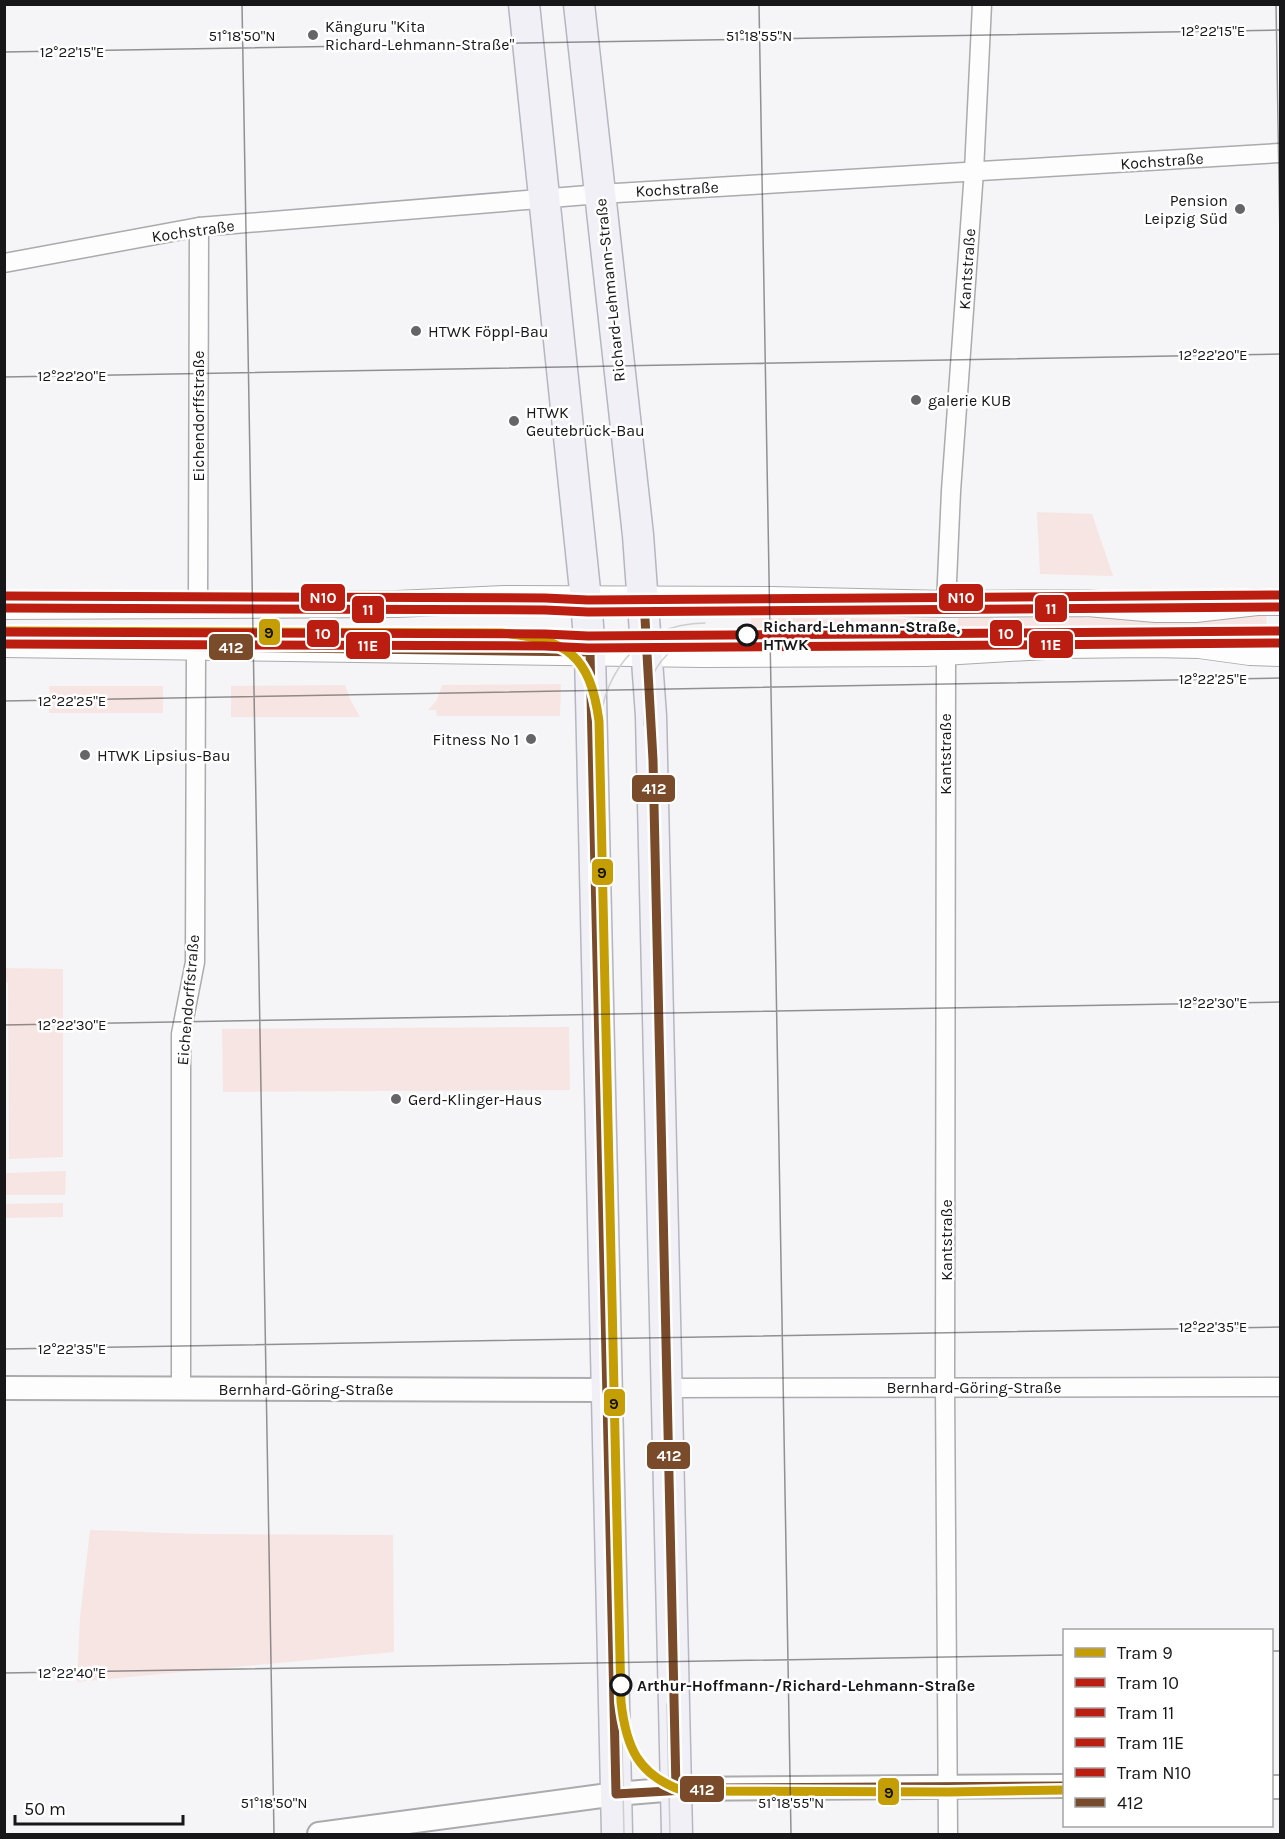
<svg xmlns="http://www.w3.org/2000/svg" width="1285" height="1839" font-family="Karla,sans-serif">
  <rect width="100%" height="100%" fill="#f5f4f6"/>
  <!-- green -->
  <g fill="#f7e5e3">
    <polygon points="1037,512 1092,514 1113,576 1040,574"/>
    <polygon points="1266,608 1267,647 1017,637 958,638 958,618 1065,618 1066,612 1083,613 1084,618 1092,618 1092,613"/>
    <polygon points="751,618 937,619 938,638 751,637"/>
    <polygon points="561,684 560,716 437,716 436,710 428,710 437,700 442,685"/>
    <polygon points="345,685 350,699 360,717 231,717 231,686"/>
    <polygon points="49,686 163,686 163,713 49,713 49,705 42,705 50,696"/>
    <polygon points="5,968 63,969 63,1157 9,1159 8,983 5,982"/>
    <polygon points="569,1027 570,1090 223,1092 222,1029"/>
    <polygon points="66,1171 65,1195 5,1195 5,1173"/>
    <polygon points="63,1203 63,1217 5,1218 5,1204"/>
    <polygon points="90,1530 198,1534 393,1535 394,1652 77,1682 80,1618"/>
  </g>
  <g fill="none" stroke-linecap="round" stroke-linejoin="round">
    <!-- minor casing -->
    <g stroke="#abaaac" stroke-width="21">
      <g id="minor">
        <polyline points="4,263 199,227 600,194 1280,153"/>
        <polyline points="198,604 199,227"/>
        <polyline points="946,604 951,491 974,171 982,4"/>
        <polyline points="946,653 945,1387 948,1834"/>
        <polyline points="668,1388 1280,1387"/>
        <polyline points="181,1389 181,1034 195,962 196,646"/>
      </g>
    </g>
    <!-- tertiary casing -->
    <g stroke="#abaaac" stroke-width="26">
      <g id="tertiary">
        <polyline points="4,1388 607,1390"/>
        <polyline points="1272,1787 1280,1787"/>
        <polyline points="319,1834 616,1794 676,1789 1064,1786"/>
      </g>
    </g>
    <!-- secondary casing -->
    <g stroke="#abaaac" stroke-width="28">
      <g id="secondary">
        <polyline points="4,606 397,604 504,599 772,600 946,604 1088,603 1156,609 1195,609 1257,602 1280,602"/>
        <polyline points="4,644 702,654 926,653 1062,645 1151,644 1199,645 1250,652 1280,653"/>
      </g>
    </g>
    <!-- primary casing -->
    <g stroke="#b6b6c1" stroke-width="33">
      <g id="primary">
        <polyline points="524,4 586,600 590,652 617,1834"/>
        <polyline points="579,4 638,535 651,716 677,1834"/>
      </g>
    </g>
    <!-- minor -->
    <use href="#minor" stroke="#fefdfe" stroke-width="18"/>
    <!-- tertiary -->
    <use href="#tertiary" stroke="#fefdfe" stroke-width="22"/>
    <!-- secondary -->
    <use href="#secondary" stroke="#fefdfe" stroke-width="26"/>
    <!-- primary -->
    <use href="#primary" stroke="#f0f0f6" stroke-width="30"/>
    <!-- tram -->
    <g stroke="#cfcecf" stroke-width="1.5">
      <path d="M644 725C643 661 675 633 737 633"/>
      <path d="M599 743C598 678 635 624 705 623"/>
      <polyline points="621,1702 624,1834"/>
      <polyline points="667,1704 670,1834"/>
    </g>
    <!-- bus-1 casing -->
    <g stroke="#fff" stroke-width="14">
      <g id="bus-1">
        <polyline points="498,600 644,601 653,760 676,1789"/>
        <polyline points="4,644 590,652 616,1794 720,1788 1064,1786"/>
      </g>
    </g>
    <!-- bus-1 -->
    <use href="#bus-1" stroke="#7a4b2a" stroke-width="9"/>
    <!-- tram-1 casing -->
    <g stroke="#fff" stroke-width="14">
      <path id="tram-1" d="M4 631 502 633C567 639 590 655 599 721L621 1702C626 1747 638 1776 684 1791L948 1792 1064 1790"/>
    </g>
    <!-- tram-2 casing -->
    <g stroke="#fff" stroke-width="14">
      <polyline id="tram-2" points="4,632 545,634 588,636 1280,631"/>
    </g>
    <!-- tram-3 casing -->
    <g stroke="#fff" stroke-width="14">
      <polyline id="tram-3" points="4,608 545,610 588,612 1280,607"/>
    </g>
    <!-- tram-4 casing -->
    <g stroke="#fff" stroke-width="14">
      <polyline id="tram-4" points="4,644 544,646 588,648 1280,643"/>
    </g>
    <!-- tram-5 casing -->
    <g stroke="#fff" stroke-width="14">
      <polyline id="tram-5" points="4,596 545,598 588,600 1280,595"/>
    </g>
    <!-- tram-1 -->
    <use href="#tram-1" stroke="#c59e06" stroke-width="9"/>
    <!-- tram-2 -->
    <use href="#tram-2" stroke="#bb1e10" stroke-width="9"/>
    <!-- tram-3 -->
    <use href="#tram-3" stroke="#bb1e10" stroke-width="9"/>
    <!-- tram-4 -->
    <use href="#tram-4" stroke="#bb1e10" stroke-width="9"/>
    <!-- tram-5 -->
    <use href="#tram-5" stroke="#bb1e10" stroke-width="9"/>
  </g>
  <!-- ticks -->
  <path fill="none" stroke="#171618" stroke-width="1.5" stroke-opacity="0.45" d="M242 4 274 1834M759 4 791 1834M1276 4 1280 240M4 52 1280 30M4 377 1280 354M4 701 1280 678M4 1025 1280 1002M4 1349 1280 1327M1272 1651H1280M4 1673 1064 1655"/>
  <!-- markers -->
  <g fill="#656466" stroke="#fff" stroke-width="2">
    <circle cx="313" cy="35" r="6"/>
    <circle cx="1240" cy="209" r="6"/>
    <circle cx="416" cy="331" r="6"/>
    <circle cx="916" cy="400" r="6"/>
    <circle cx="514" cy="421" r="6"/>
    <circle cx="531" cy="739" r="6"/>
    <circle cx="85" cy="755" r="6"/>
    <circle cx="396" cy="1099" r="6"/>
  </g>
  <g fill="#fff" stroke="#171618" stroke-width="3">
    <circle cx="747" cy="635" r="10"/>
    <circle cx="621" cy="1685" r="10"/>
  </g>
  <g text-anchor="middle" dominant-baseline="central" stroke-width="5" stroke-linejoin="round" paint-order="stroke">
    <!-- poi labels -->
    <g font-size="16" fill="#171618" stroke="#fff" text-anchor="start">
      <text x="325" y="26">Känguru "Kita<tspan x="325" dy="18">Richard-Lehmann-Straße"</tspan></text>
      <text x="1228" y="200" text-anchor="end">Pension<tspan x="1228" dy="18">Leipzig Süd</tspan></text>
      <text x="428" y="331">HTWK Föppl-Bau</text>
      <text x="928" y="400">galerie KUB</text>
      <text x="526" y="412">HTWK<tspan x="526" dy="18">Geutebrück-Bau</tspan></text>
      <text x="519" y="739" text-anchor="end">Fitness No 1</text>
      <text x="97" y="755">HTWK Lipsius-Bau</text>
      <text x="408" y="1099">Gerd-Klinger-Haus</text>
    </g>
    <!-- street labels -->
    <g font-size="16" fill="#171618" stroke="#fff">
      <text transform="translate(1162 161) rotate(-4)">Kochstraße</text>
      <text transform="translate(677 189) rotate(-3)">Kochstraße</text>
      <text transform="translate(193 231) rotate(-8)">Kochstraße</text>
      <text transform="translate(967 269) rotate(-86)">Kantstraße</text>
      <text transform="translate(610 290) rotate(-96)">Richard-Lehmann-Straße</text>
      <text transform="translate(198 416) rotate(-90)">Eichendorffstraße</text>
      <text transform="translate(945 754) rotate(-90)">Kantstraße</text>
      <text transform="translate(188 1000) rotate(-85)">Eichendorffstraße</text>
      <text transform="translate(946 1240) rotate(-90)">Kantstraße</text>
      <text x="974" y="1387">Bernhard-Göring-Straße</text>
      <text x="306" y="1389">Bernhard-Göring-Straße</text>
    </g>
    <!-- stop labels -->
    <g font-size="16" font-weight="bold" fill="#171618" stroke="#fff" text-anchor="start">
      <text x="763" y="626">Richard-Lehmann-Straße,<tspan x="763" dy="18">HTWK</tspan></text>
      <text x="637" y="1685">Arthur-Hoffmann-/Richard-Lehmann-Straße</text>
    </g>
  </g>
  <g font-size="15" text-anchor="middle" fill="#171618" stroke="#fff" stroke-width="5" stroke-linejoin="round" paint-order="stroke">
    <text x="1213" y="36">12°22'15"E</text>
    <text x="242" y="41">51°18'50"N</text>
    <text x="759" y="41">51°18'55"N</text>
    <text x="72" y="57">12°22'15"E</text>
    <text x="1213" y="360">12°22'20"E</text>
    <text x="72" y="381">12°22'20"E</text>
    <text x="1213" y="684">12°22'25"E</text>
    <text x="72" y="706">12°22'25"E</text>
    <text x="1213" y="1008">12°22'30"E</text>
    <text x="72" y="1030">12°22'30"E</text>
    <text x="1213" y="1332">12°22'35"E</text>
    <text x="72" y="1354">12°22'35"E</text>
    <text x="72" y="1678">12°22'40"E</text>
    <text x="274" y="1808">51°18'50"N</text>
    <text x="791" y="1808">51°18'55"N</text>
  </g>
  <g stroke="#fff" stroke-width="2">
    <rect x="300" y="583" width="46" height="29" rx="6" fill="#bb1e10"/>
    <rect x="938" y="583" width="46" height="29" rx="6" fill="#bb1e10"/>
    <rect x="1034" y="594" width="34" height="29" rx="6" fill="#bb1e10"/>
    <rect x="351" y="595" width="34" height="29" rx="6" fill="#bb1e10"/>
    <rect x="258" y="618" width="23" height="28" rx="6" fill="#c59e06"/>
    <rect x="989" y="619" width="34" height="28" rx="6" fill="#bb1e10"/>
    <rect x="306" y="619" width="34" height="29" rx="6" fill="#bb1e10"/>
    <rect x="1028" y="630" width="46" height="29" rx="6" fill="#bb1e10"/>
    <rect x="345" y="631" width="46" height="29" rx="6" fill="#bb1e10"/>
    <rect x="208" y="633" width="46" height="28" rx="6" fill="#7a4b2a"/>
    <rect x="631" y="774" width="45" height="29" rx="6" fill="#7a4b2a"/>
    <rect x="591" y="858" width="23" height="28" rx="6" fill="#c59e06"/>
    <rect x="603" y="1388" width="23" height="29" rx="6" fill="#c59e06"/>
    <rect x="646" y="1441" width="45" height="29" rx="6" fill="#7a4b2a"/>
    <rect x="679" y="1775" width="46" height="28" rx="6" fill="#7a4b2a"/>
    <rect x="877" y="1777" width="23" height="29" rx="6" fill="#c59e06"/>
  </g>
  <g font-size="16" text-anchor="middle" font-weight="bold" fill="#fff">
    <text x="323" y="603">N10</text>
    <text x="961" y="603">N10</text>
    <text x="1051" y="614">11</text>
    <text x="368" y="615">11</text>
    <text x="1006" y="639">10</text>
    <text x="323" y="639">10</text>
    <text x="1051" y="650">11E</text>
    <text x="368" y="651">11E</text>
    <text x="231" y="653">412</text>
    <text x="654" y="794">412</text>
    <text x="669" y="1461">412</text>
    <text x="702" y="1795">412</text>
  </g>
  <g font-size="16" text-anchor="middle" font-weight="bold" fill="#111">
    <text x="269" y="638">9</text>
    <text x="602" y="878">9</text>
    <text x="614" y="1409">9</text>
    <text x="889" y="1798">9</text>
  </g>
  <!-- border -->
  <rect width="1285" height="1839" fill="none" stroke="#171618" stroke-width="12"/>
  <!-- legend -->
  <rect x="1063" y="1629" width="210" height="198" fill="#ffffff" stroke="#a2a2a3" stroke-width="1.5"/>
  <rect x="1075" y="1648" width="30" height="9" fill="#c59e06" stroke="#a2a2a3" stroke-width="1.5"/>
  <text x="1117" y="1659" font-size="18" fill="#171618">Tram 9</text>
  <rect x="1075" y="1678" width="30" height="9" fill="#bb1e10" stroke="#a2a2a3" stroke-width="1.5"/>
  <text x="1117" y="1689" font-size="18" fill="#171618">Tram 10</text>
  <rect x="1075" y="1708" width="30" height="9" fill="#bb1e10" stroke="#a2a2a3" stroke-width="1.5"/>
  <text x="1117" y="1719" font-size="18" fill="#171618">Tram 11</text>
  <rect x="1075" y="1738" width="30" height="9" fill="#bb1e10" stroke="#a2a2a3" stroke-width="1.5"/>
  <text x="1117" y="1749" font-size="18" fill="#171618">Tram 11E</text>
  <rect x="1075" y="1768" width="30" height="9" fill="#bb1e10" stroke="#a2a2a3" stroke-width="1.5"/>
  <text x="1117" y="1779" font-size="18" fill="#171618">Tram N10</text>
  <rect x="1075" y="1798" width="30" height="9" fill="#7a4b2a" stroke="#a2a2a3" stroke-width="1.5"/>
  <text x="1117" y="1809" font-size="18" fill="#171618">412</text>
  <!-- scale -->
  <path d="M15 1815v9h168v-9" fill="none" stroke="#171618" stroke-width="3"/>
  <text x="24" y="1815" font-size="18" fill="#171618" stroke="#ffffff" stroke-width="4.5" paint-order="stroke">50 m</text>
</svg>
